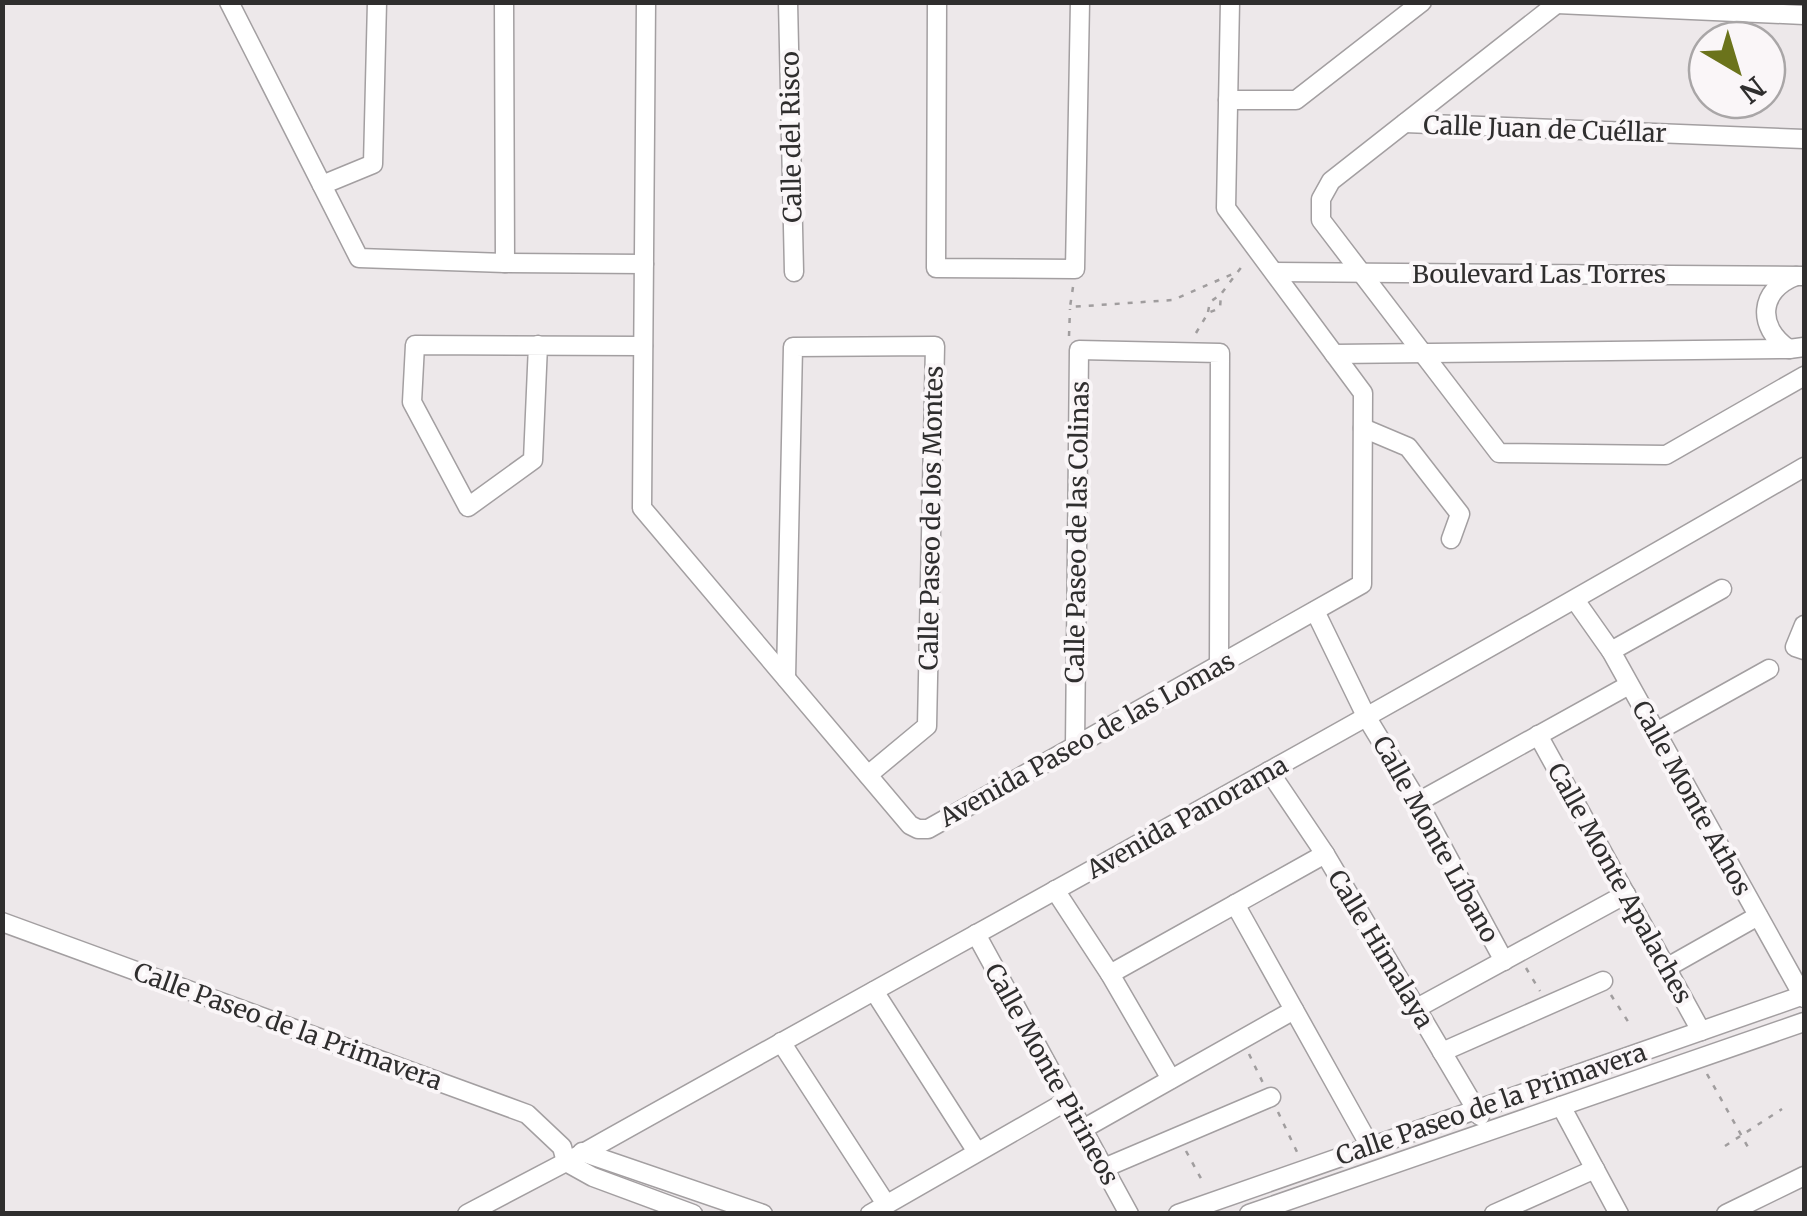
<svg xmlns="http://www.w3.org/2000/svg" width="1807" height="1216" font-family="Merriweather,serif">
  <rect width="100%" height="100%" fill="#ede8ea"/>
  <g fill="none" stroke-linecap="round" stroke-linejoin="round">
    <!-- street casing -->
    <g stroke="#a39fa1" stroke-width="21">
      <g id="street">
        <polyline points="229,2 359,258 505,263 644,264"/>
        <polyline points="504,2 505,263"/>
        <polyline points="646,2 642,508 910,825 918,829 928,829 1362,584 1363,393 1226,208 1230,2"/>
        <polyline points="788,2 794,272"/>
        <polyline points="937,2 936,268 1075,269 1080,2"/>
        <polyline points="1559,2 1331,181 1321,199 1321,220 1499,453 1666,455 1804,376"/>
        <polyline points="1557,4 1804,15"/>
        <polyline points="1228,100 1296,100 1422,2"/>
        <polyline points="1405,123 1804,139"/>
        <polyline points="322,185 373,164 377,2"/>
        <polyline points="1274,272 1804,276"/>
        <polyline points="538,345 533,460 468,507 412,402 415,345 643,346"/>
        <path d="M1789 349C1756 327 1759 290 1796 276"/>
        <polyline points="1334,354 1789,349 1804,347"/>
        <polyline points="1363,428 1408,447 1460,514 1451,539"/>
        <polyline points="1575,600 1611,651 1804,998"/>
        <polyline points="1315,611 1367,718 1418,802 1504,961"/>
        <polyline points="1804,625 1795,647 1804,650"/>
        <polyline points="1611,651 1722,589"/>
        <polyline points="786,678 793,347 935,346 927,726 868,775"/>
        <polyline points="1656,732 1769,669"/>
        <polyline points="1538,735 1701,1031"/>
        <polyline points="1075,746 1079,350 1220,353 1219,665"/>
        <polyline points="1269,771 1325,854 1480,1116"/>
        <polyline points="1418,802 1629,685"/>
        <polyline points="1055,890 1110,974 1171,1079"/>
        <polyline points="1235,904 1370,1146"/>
        <polyline points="2,922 527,1114 562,1147 566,1162 593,1177 693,1214"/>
        <polyline points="976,934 1129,1214"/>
        <polyline points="1666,968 1758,916"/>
        <polyline points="1110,974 1325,854"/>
        <polyline points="874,991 977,1152"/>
        <polyline points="1417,1008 1626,894"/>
        <polyline points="781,1042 886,1204"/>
        <polyline points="1442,1052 1603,981"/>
        <polyline points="1561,1106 1619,1214"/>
        <polyline points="1083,1129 1294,1010"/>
        <polyline points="582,1152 763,1214"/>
        <polyline points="1104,1168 1271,1097"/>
        <path d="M467 1214 585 1152C992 924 1402 701 1804 467"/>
        <polyline points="870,1214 1067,1101"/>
        <polyline points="1178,1214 1804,995"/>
        <polyline points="1249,1214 1804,1022"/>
        <polyline points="1494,1214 1595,1169"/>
        <polyline points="1726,1214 1804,1176"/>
      </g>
    </g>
    <!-- path -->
    <g stroke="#a09d9e" stroke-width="2.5" stroke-dasharray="5 8" stroke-linecap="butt">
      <polyline points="1073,287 1070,307 1173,300 1237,272"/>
      <polyline points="1208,312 1210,302 1220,295"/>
      <polyline points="1196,333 1208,313 1220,308 1221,294 1243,265"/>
      <polyline points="1069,336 1070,309"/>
      <polyline points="1526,968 1540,991"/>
      <polyline points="1611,995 1629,1023"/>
      <polyline points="1249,1054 1263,1083"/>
      <polyline points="1707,1074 1749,1149"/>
      <polyline points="1278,1112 1298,1154"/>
      <polyline points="1725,1146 1782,1109"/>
      <polyline points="1186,1151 1204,1184"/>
    </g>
    <!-- street -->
    <use href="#street" stroke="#fff" stroke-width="18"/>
  </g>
  <g text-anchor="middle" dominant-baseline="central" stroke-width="8" stroke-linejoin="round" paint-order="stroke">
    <!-- street labels -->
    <g font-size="25" fill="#2f2e2e" stroke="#faf6f8">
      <text transform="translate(1545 129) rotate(2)">Calle Juan de Cuéllar</text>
      <text transform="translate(791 137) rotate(-91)">Calle del Risco</text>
      <text x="1539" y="274">Boulevard Las Torres</text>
      <text transform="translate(931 518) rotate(-89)">Calle Paseo de los Montes</text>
      <text transform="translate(1077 532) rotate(-89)">Calle Paseo de las Colinas</text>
      <text transform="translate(1087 739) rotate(-29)">Avenida Paseo de las Lomas</text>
      <text transform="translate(1692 798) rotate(61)">Calle Monte Athos</text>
      <text transform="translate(1187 817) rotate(-29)">Avenida Panorama</text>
      <text transform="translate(1436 839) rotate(61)">Calle Monte Líbano</text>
      <text transform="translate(1620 883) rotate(61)">Calle Monte Apalaches</text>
      <text transform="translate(1381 949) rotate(59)">Calle Himalaya</text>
      <text transform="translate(288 1026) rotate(20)">Calle Paseo de la Primavera</text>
      <text transform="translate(1052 1074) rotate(61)">Calle Monte Pirineos</text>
      <text transform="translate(1491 1104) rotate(-19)">Calle Paseo de la Primavera</text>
    </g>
  </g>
  <!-- border -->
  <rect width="1807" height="1216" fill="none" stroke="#2f2e2e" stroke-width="10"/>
  <!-- north arrow -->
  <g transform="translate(1737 70) rotate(142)"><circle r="48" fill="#faf6f8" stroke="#a9a6a7" stroke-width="2.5"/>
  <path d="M0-8L18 38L0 25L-18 38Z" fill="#6b731b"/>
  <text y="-15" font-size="28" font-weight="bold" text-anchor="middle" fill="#2f2e2e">N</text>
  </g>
</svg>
